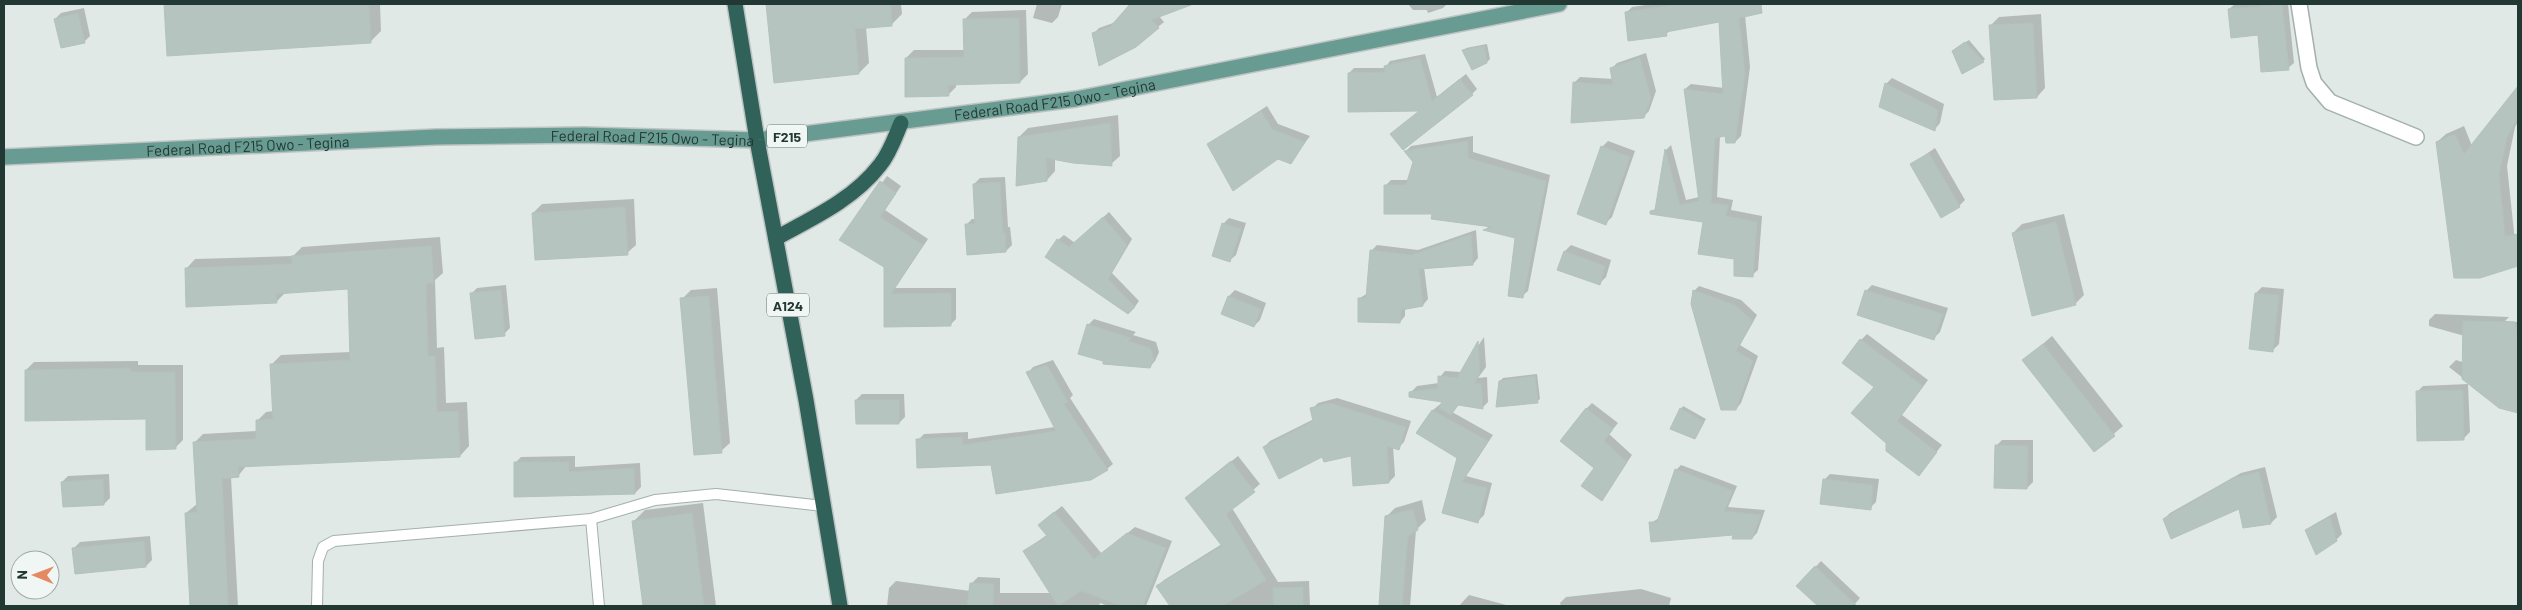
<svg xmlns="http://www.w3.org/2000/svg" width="2522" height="610" font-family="Barlow,sans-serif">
  <rect width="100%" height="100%" fill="#e0e9e6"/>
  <!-- shadow -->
  <g fill="#0003">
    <polygon points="165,4 380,4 381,31 371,41 169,55"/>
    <polygon points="767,4 901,4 902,14 891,25 866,27 869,63 859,73 775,82"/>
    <polygon points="1037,4 1062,4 1058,17 1052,23 1033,18"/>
    <polygon points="1131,4 1190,4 1159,16 1164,22 1135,46 1093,34 1099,28 1116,22"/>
    <polygon points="1408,4 1447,4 1443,8 1428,13 1427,10 1413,10"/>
    <polygon points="1652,4 1750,4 1751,9 1745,15 1750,67 1741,136 1735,142 1726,135 1720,136 1717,197 1733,200 1731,210 1762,216 1758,270 1752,275 1705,221 1652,212 1657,207 1666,150 1671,145 1686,200 1699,197 1685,89 1691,84 1724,88 1720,20 1671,30 1666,34 1626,13 1632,7"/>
    <polygon points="2235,4 2288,4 2294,63 2288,68 2259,34 2229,9"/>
    <polygon points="84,8 90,36 84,42 55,19 61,13"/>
    <polygon points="1026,10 1028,74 1020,82 956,83 956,87 948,95 906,58 914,50 965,50 964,20 972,12"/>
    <polygon points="2041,14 2045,88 2037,97 1990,26 1999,17"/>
    <polygon points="1969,40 1985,59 1983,61 1956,48"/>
    <polygon points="1487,44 1490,59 1487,62 1464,50 1466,48"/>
    <polygon points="1646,53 1656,91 1649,111 1643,117 1574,83 1580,77 1614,79 1611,69 1617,63"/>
    <polygon points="1425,54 1437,97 1466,74 1477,89 1472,94 1421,110 1349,73 1354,68 1385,68 1390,61"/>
    <polygon points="1892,78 1944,104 1940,123 1935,129 1886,84"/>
    <polygon points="2518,89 2518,122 2515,127 2507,166 2517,260 2437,142 2446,134 2464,126 2472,146"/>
    <polygon points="1267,106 1278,124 1310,136 1290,163 1278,157 1209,144"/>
    <polygon points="1118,115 1120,156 1111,164 1055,158 1055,171 1047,180 1019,137 1028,128"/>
    <polygon points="1473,136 1473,152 1550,175 1528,291 1522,296 1516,237 1485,230 1489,226 1433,213 1386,185 1391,180 1409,180 1414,162 1406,151 1411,146"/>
    <polygon points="1608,141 1635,151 1612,217 1606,223 1602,147"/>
    <polygon points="1935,148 1965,200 1959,206 1912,164"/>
    <polygon points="887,176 901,186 885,210 928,239 895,288 956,288 956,319 950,325 886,326 885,266 841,239"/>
    <polygon points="1005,177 1008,227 1010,227 1012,245 1006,251 966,225 972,219 976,219 974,184 980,178"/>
    <polygon points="634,199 636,245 627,253 533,213 542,204"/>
    <polygon points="1109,212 1132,239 1112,273 1139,301 1134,308 1058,240 1064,235 1075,243"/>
    <polygon points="2064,214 2084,295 2075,304 2013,233 2022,224"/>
    <polygon points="1229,218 1246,223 1236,255 1230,260 1223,224"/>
    <polygon points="1476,230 1478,258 1473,264 1424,267 1428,299 1423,305 1405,308 1405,316 1400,322 1360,298 1368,293 1371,251 1377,245 1418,250"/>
    <polygon points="440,237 443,273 435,280 437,348 444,347 446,403 467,402 469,446 460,456 247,465 238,476 231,477 238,606 191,606 186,513 197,504 194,443 203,434 257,431 257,421 266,412 274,411 272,364 281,355 351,352 349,288 285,293 276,302 186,269 195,259 293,256 302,247"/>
    <polygon points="1571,245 1611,260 1606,277 1600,283 1559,270 1565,251"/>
    <polygon points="506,285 510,328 504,334 471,294 477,288"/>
    <polygon points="1872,285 1948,308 1940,332 1934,338 1866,291"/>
    <polygon points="1699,286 1741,300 1757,315 1740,345 1758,356 1741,403 1736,409 1694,291"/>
    <polygon points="2262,287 2284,289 2279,344 2273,350 2256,293"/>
    <polygon points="717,288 730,443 721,451 682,299 691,290"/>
    <polygon points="1235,290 1266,303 1260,320 1254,326 1222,314 1229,296"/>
    <polygon points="2435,314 2509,317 2505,321 2518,322 2518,351 2429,326 2429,320"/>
    <polygon points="1094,319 1136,332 1133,335 1156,342 1159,352 1155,361 1149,367 1088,325"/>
    <polygon points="1867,334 1928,380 1902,415 1942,445 1919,474 1887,443 1876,387 1861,340"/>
    <polygon points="2052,336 2123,426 2095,450 2024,360"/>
    <polygon points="1484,337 1486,367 1478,378 1487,377 1488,402 1482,408 1459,404 1452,412 1493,435 1466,476 1492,483 1484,515 1478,521 1444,512 1458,458 1418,433 1433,410 1444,401 1411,392 1417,386 1439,383 1440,377 1445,371 1461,372"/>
    <polygon points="1053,360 1073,395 1070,398 1113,464 1107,469 993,463 918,440 924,434 968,432 968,439 1055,427 1028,373 1033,367"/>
    <polygon points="2456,360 2518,381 2518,412 2500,407 2449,367"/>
    <polygon points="138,361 138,365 183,365 183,440 175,448 147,417 26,370 34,362"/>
    <polygon points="1537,374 1540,399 1537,401 1500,381 1503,378"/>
    <polygon points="2468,384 2470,432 2464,438 2417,392 2423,386"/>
    <polygon points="862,394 904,394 905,417 899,423 856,400"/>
    <polygon points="1337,398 1411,421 1404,442 1398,448 1393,446 1395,476 1389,482 1352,454 1323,455 1264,447 1270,441 1314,419 1312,409 1318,403"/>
    <polygon points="1592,403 1618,423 1609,434 1632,455 1602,499 1586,409"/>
    <polygon points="1683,406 1706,419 1697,434 1681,409"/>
    <polygon points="2002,440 2033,440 2033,482 2027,488 1996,446"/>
    <polygon points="575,456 575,467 640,463 641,487 635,493 515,463 521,457"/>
    <polygon points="1238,456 1260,484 1232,508 1278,582 1309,581 1310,606 1172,606 1158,586 1164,580 1222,544 1186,498"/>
    <polygon points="1681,465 1737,486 1728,507 1765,510 1757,533 1752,538 1651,523 1659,518 1676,470"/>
    <polygon points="2265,467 2277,517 2271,523 2240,507 2164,519 2170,513 2241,473"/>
    <polygon points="109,474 110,498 104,504 62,482 68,476"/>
    <polygon points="1830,474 1879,479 1876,502 1870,508 1824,480"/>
    <polygon points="1422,500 1426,520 1416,530 1410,606 1381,606 1386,517 1395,508"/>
    <polygon points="703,503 716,606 644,606 634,521 645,510"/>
    <polygon points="1062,506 1102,554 1135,527 1172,541 1146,606 1108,606 1100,603 1099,606 887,606 889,588 896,581 970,591 971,584 978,577 1000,578 1000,593 1052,593 1025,551 1048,534 1047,518"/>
    <polygon points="2336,512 2342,534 2336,540 2307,531 2313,525"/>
    <polygon points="150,536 152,560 146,566 74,548 80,542"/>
    <polygon points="1821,561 1860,598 1853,606 1820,606 1798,586"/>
    <polygon points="1641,589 1671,598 1669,606 1561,606 1560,603 1566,597"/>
    <polygon points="1469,595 1510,606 1459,606"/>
  </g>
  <!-- building -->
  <g fill="#b6c4bf" stroke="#b3c2bd">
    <polygon points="164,4 369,4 371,43 167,56"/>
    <polygon points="766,4 891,4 892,26 855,29 859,74 774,83"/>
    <polygon points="1130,4 1191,5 1151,20 1159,28 1136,47 1099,66 1092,33 1110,27"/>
    <polygon points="1680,4 1761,4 1762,13 1739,18 1745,74 1735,143 1726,143 1725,136 1715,138 1711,203 1728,205 1726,216 1757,222 1753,277 1734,276 1734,259 1698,254 1703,222 1650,214 1650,211 1655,210 1665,149 1680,205 1699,201 1684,89 1723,94 1719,22 1666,32 1667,36 1628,41 1625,12"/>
    <polygon points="2282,4 2289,70 2261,72 2258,35 2231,38 2228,9"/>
    <polygon points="78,13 85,43 61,48 54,19"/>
    <polygon points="1019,18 1020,83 948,85 949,96 905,97 905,58 964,57 963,19"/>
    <polygon points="2033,23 2037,98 1994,100 1989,25"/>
    <polygon points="1965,42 1984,62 1962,74 1952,51"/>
    <polygon points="1484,46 1487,63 1472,70 1462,50"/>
    <polygon points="1420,58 1432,101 1460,79 1473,95 1403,150 1390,134 1419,111 1348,112 1348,73 1385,72 1384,66"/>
    <polygon points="1640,58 1651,98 1644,118 1571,123 1573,82 1613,85 1610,68"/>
    <polygon points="1885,83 1938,110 1935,131 1879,107"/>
    <polygon points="2518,86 2518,119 2507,137 2499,175 2505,236 2518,234 2518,266 2480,278 2454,278 2436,142 2455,134 2464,154"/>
    <polygon points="1261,111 1272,129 1305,142 1291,164 1278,159 1233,191 1207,144"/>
    <polygon points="1110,123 1112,166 1073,163 1046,158 1047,181 1016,186 1018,137"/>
    <polygon points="1468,141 1468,158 1546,181 1523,298 1508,296 1515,238 1483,230 1492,227 1431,219 1432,214 1384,214 1384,185 1406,185 1413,162 1404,151"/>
    <polygon points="1601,146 1630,157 1606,225 1577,214"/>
    <polygon points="1929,153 1960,207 1941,218 1910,164"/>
    <polygon points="880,181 896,193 880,217 923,245 891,294 951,293 951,326 884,327 884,267 839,240"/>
    <polygon points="1000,182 1003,233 1005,233 1006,252 967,255 965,224 975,224 973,184"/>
    <polygon points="625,207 628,255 535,260 532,213"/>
    <polygon points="1103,217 1127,245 1108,279 1135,307 1128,314 1045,257 1057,239 1069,247"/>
    <polygon points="2056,222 2076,305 2032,316 2012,233"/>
    <polygon points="1222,223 1241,229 1230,262 1212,256"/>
    <polygon points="1471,234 1473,265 1419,269 1423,306 1401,310 1400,323 1358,322 1358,298 1366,298 1370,250 1412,255"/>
    <polygon points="431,246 434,283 426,283 428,356 435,356 437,412 458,411 460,457 238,467 239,477 222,479 228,606 190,606 185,513 197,512 193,442 256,439 256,420 273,419 270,364 350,360 348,289 276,294 277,303 186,307 185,268 292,264 291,256"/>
    <polygon points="1564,251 1605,266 1600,285 1557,270"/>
    <polygon points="501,290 505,336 475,339 470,293"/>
    <polygon points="1693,290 1735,305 1753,321 1736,351 1753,361 1736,410 1721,410 1691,304"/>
    <polygon points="1865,290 1943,314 1934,340 1857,315"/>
    <polygon points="2255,293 2279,295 2273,352 2249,349"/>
    <polygon points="709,296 722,453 694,455 680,298"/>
    <polygon points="1228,296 1261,309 1254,327 1221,314"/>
    <polygon points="2463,321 2515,322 2518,336 2518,413 2499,408 2462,379"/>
    <polygon points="1087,324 1131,338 1128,341 1150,348 1154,359 1150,368 1103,364 1103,361 1078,354"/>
    <polygon points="1860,339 1923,386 1897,421 1937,452 1919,476 1886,451 1886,443 1851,413 1874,387 1842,363"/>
    <polygon points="1478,341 1480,374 1474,384 1481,383 1483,409 1458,405 1451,415 1439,408 1442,402 1409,397 1409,392 1438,388 1438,376 1457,378"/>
    <polygon points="2043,344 2115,436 2094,452 2022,360"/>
    <polygon points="1047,365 1068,402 1064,404 1108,470 1091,480 996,494 991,465 917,468 916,439 962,437 963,445 1056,431 1026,372"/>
    <polygon points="130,368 131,372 175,372 176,449 146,450 146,419 25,421 25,370"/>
    <polygon points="1535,376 1538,403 1496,407 1499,381"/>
    <polygon points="2463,390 2464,440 2417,441 2416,391"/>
    <polygon points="855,400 899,400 899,424 856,424"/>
    <polygon points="1330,403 1406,427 1399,450 1387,446 1389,483 1353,486 1351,456 1324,462 1322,457 1279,479 1263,447 1313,421 1310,408"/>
    <polygon points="1586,408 1613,429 1604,441 1627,462 1602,501 1581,486 1594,468 1560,441"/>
    <polygon points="1680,408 1704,422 1695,439 1670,429"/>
    <polygon points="1432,410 1488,441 1462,482 1487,488 1478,523 1442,513 1457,458 1416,433"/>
    <polygon points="1995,445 2028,446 2027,489 1994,488"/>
    <polygon points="1231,461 1255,492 1226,514 1266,580 1223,606 1170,606 1156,586 1222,546 1185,498"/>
    <polygon points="514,462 569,462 569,472 634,468 635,494 514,497"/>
    <polygon points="1675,469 1733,491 1724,511 1761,515 1752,539 1732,539 1733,535 1651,542 1649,522 1657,522"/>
    <polygon points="2259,472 2271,524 2243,528 2239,509 2171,539 2163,519 2233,478"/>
    <polygon points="103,479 104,505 63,507 61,482"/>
    <polygon points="1823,479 1873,485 1871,510 1820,504"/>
    <polygon points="1413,509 1418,530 1408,536 1402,606 1379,606 1385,516"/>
    <polygon points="1054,512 1094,559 1127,533 1166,548 1143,606 1122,606 1081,591 1058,606 1023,551 1047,536 1038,525"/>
    <polygon points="692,513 704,606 643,606 632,521"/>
    <polygon points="2330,517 2337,541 2316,555 2305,530"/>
    <polygon points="144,541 146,567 75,574 72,548"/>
    <polygon points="1815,566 1857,606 1818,606 1796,586"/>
    <polygon points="970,583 994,584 993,606 967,606"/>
    <polygon points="1303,587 1303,606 1274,606 1273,588"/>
  </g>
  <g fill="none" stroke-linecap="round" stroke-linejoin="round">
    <!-- lane casing -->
    <g stroke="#a3b0ad" stroke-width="12">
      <g id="lane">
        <polyline points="591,519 599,606"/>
        <polyline points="317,606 318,561 323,547 334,541 591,519 655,500 716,494 823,506"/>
      </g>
    </g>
    <!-- street casing -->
    <g stroke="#a3b0ad" stroke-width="18">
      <polyline id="street" points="2299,4 2309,68 2314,83 2330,102 2416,137"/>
    </g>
    <!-- primary casing -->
    <g stroke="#bdc3c2" stroke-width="18">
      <g id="primary">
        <path id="s1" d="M4 157 436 137 584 135 757 140 1076 99 1559 4"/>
      </g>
    </g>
    <!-- highway casing -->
    <g stroke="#bdc3c2" stroke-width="18">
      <g id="highway">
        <polyline points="735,4 757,140 806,400 840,606"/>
        <path d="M776 238C813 218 854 199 880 165 890 153 895 137 901 123"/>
      </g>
    </g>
    <!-- lane -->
    <use href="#lane" stroke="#fff" stroke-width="10"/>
    <!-- street -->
    <use href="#street" stroke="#fff" stroke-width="15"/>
    <!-- primary -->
    <use href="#primary" stroke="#689b91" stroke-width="15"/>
    <!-- highway -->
    <use href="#highway" stroke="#31625a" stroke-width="15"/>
  </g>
  <g text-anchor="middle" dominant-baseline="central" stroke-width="4.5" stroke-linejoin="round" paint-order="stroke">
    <!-- shield labels -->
    <g fill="#f0f6f3" stroke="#60716d" stroke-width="1">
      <rect x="767" y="124.5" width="40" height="23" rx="4"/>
      <rect x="767" y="293.5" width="42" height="23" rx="4"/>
    </g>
    <g font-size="14" font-weight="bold" fill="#223833">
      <text x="787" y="136">F215</text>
      <text x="788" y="305">A124</text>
    </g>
    <!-- street labels -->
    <g font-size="15" fill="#223833" stroke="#f0f6f3">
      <text stroke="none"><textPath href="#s1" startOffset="1054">Federal Road F215 Owo - Tegina</textPath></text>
      <text stroke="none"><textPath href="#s1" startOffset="649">Federal Road F215 Owo - Tegina</textPath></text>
      <text stroke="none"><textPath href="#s1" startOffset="244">Federal Road F215 Owo - Tegina</textPath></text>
    </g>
  </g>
  <!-- border -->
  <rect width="2522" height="610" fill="none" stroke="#223833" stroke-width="10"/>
  <!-- north arrow -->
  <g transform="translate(35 575) rotate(271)"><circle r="24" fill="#f0f6f3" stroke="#9eaaa6"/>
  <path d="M0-4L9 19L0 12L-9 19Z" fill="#e58962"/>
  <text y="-8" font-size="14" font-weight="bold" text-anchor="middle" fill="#223833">N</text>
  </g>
</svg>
